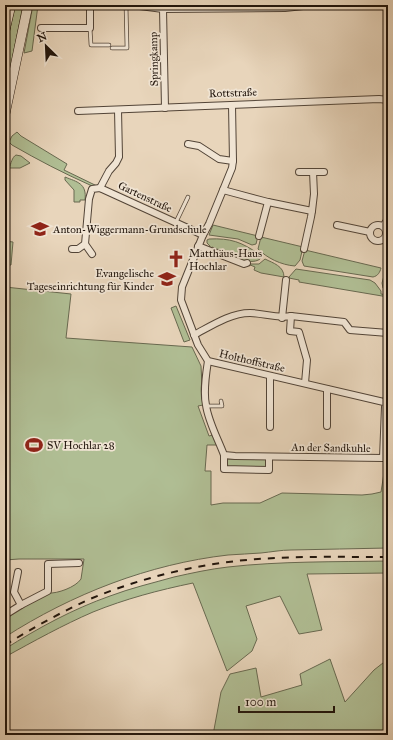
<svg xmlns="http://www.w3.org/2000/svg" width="393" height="740" font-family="'IM FELL Great Primer',serif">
  <rect width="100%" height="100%" fill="#e8d5bb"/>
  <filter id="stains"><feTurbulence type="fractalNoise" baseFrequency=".005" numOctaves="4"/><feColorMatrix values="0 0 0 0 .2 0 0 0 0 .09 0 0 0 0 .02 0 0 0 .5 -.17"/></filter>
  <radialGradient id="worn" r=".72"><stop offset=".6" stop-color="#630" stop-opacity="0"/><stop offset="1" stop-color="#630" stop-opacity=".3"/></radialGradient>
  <!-- green -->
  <g fill="#b0be94" stroke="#686950">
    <polygon points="15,5 23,5 5,96 5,53"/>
    <polygon points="33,5 38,5 32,51 24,53"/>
    <path d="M17 132 21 136 67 164 64 170 97 186 94 187 90 185C63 173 38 160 12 145L9 142 12 136Z"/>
    <path d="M16 155 21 156 30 163 20 168H9C11 164 12 157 16 155Z"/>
    <path d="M65 177C77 182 87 183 85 200H80V202H74V190L65 180Z"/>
    <polygon points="213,225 258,236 256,244 252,245 238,239 209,235"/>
    <path d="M261 237 303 247 300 260 295 266C281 265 267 258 258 249Z"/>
    <path d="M209 239C231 238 241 242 259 254L261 257 260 259C255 263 246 261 240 260V258L212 247 211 249H209L210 246 207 243V240Z"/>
    <polygon points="5,241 13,242 11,265 5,265"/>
    <path d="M305 250 381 268C380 272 378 276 373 277L304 266 302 261Z"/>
    <path d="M265 259C273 263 284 266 284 277L261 273 254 270 255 267 248 264H259Z"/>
    <polygon points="388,261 388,291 383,288 382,283"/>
    <polygon points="296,269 370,280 375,283 381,291 381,294 388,295 388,297 299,282 299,280 289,278 289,277"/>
    <path d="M5 287 71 294 66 338 192 347 201 366 203 405 198 406 209 436 213 435 217 445H207L205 471H211V505L223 503H260L282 493 362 495 372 494 381 492 384 473 388 470V548C356 549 323 549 291 550 281 550 271 552 261 553 250 554 239 554 228 555 149 564 72 594 5 637V618L48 593C57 594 76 587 81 579L84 559H19L5 560Z"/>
    <polygon points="176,306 190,340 184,342 171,308"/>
    <polygon points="227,459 267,459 267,468 228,468"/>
    <path d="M388 561V573L307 574 322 630 299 634 280 596 246 606 257 639 252 651 227 671 193 583C159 590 125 599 93 612 63 625 34 641 5 657V649C38 628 73 609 110 596 131 588 153 583 174 577 192 573 210 569 228 567 281 561 335 562 388 561Z"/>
    <polygon points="330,659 345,702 374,670 388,659 388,735 213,735 221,692 230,674 256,668 261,697 302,685 300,674"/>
  </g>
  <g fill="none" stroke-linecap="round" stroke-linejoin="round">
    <!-- lane casing -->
    <g stroke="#524437" stroke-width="4.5">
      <g id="lane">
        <polyline points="90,28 91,45 109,45"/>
        <polyline points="112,48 127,48 126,5"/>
        <polyline points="176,222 188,197"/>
        <polyline points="206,406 222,406 221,401"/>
      </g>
    </g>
    <!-- street casing -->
    <g stroke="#524437" stroke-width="8">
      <g id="street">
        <polyline points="132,5 163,9 285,8 312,5"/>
        <polyline points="163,9 165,108"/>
        <polyline points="41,28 90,28 90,5"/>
        <polyline points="232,105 233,161 232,168 223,190 209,224 203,235 182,287 181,300 198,345 208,361 388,403"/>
        <polyline points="78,111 379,99 388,100"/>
        <polyline points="188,144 199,146 219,159 233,161"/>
        <polyline points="313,172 324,172"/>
        <polyline points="5,174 6,170"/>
        <polyline points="100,188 109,171 116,163 119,157 118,110"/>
        <polyline points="223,190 268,202 312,211 314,194 313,172 299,172"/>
        <circle cx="378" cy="233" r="8"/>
        <polyline points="337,225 370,232"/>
        <polyline points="383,226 388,219"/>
        <polyline points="259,236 268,202"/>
        <polyline points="85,244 92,254"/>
        <polyline points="198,246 244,264 247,263"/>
        <polyline points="72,249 78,249 85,244 89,199 92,189 100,188 203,235"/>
        <polyline points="304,249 311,217 312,211"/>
        <polyline points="291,316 290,331 299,332 307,360 305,383"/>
        <polyline points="282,318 286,280"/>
        <path d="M194 335C211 326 230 313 250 313 264 313 276 319 291 316L344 322 350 330 388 333"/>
        <path d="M208 361C206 374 203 391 206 405 208 421 218 439 224 455L235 456 383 458 385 407 388 401"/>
        <polyline points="327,389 327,426"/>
        <polyline points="270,427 270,376"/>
        <polyline points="224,455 224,469 269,470 269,457"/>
        <polyline points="21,605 48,591 48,564 79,563"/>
        <polyline points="5,615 21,605 14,592 18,572"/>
      </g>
    </g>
    <!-- secondary casing -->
    <g stroke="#20140b" stroke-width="10">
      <g id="secondary">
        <polyline points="5,30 11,5"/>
        <polyline points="5,114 28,5"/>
      </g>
    </g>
    <!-- lane -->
    <use href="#lane" stroke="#f0e4d3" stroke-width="3"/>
    <!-- street -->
    <use href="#street" stroke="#f0e4d3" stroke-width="6"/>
    <!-- secondary -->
    <use href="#secondary" stroke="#f0e4d3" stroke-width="9"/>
    <!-- rail -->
    <path stroke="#20140b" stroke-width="2" stroke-dasharray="7 7" stroke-linecap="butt" d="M5 645C33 628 61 612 90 599 143 577 201 563 258 559 301 556 345 557 388 557"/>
  </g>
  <!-- icons -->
  <defs>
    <g id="school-bare" transform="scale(1.38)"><path d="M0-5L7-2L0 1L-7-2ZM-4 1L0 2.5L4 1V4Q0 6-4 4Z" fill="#8f2418" stroke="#f0e4d3" stroke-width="2.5" paint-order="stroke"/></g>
    <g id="church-bare" transform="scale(1.38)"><path d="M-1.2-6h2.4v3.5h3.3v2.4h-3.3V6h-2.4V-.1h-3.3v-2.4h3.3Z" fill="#8f2418" stroke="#f0e4d3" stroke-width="2.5" paint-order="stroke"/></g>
    <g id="stadium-bare" transform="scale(1.38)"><path d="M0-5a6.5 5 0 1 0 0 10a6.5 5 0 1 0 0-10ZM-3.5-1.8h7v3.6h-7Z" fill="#8f2418" stroke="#f0e4d3" stroke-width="2.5" paint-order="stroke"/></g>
  </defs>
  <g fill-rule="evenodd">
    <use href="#school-bare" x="40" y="229"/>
    <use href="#church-bare" x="176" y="259"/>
    <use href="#school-bare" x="167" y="279"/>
    <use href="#stadium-bare" x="34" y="445"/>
  </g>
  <g text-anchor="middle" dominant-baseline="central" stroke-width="3.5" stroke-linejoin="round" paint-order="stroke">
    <!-- street labels -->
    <g font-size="11" fill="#20140b" stroke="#f0e4d3">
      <text transform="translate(154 59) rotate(-91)">Springkamp</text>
      <text transform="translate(233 93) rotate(-2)">Rottstraße</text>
      <text transform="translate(145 197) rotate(25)">Gartenstraße</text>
      <text transform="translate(252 361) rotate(13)">Holthoffstraße</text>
      <text transform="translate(331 448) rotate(1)">An der Sandkuhle</text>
    </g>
    <!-- poi labels -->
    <g font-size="11" fill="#20140b" stroke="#f0e4d3" text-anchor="start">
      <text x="53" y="229">Anton-Wiggermann-Grundschule</text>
      <text x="189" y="253">Matthäus-Haus<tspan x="189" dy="13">Hochlar</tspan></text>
      <text x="154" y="273" text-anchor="end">Evangelische<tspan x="154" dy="13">Tageseinrichtung für Kinder</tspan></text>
      <text x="47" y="445">SV Hochlar 28</text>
    </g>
  </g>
  <!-- margin -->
  <rect width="393" height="740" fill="none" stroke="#e8d5bb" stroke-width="20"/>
  <rect x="6" y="6" width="381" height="728" fill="none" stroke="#20140b" stroke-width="2"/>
  <rect x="10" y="10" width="373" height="720" fill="none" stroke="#20140b"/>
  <!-- north arrow -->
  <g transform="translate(46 46) rotate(336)" stroke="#f0e4d3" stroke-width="3" paint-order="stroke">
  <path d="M0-3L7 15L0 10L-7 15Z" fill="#20140b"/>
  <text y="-6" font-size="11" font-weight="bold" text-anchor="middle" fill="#20140b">N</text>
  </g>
  <!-- scale -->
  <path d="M239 706v6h95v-6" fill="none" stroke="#20140b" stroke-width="2"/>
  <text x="245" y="706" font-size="12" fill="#20140b" stroke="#f0e4d3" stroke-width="3" paint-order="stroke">100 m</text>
  <rect width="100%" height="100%" filter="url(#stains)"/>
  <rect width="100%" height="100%" fill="url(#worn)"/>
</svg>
